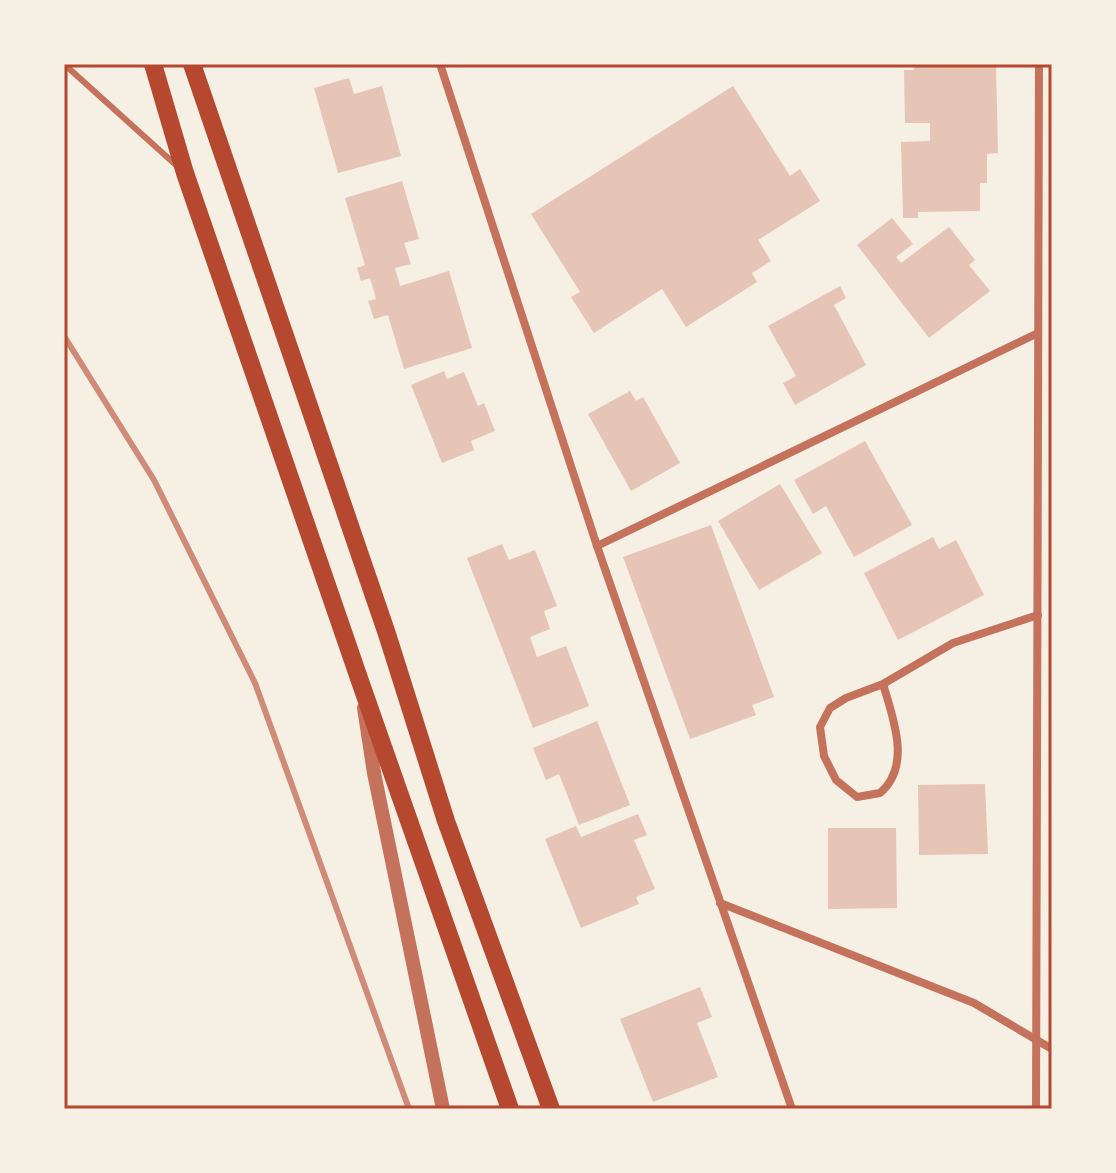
<svg xmlns="http://www.w3.org/2000/svg" width="1116" height="1173" font-family="Mulish,sans-serif">
  <rect width="100%" height="100%" fill="#f6efe4"/>
  <!-- building -->
  <g fill="#e6c5b7">
    <polygon points="914,64 996,64 998,153 987,154 987,183 980,183 980,211 918,212 918,218 903,218 901,142 930,141 930,123 905,123 904,70 914,70"/>
    <polygon points="349,78 354,94 382,86 401,156 338,173 314,88"/>
    <polygon points="733,86 790,176 800,169 820,201 758,240 771,261 752,273 757,282 686,327 662,289 594,333 571,297 580,292 531,214"/>
    <polygon points="402,181 419,239 404,243 411,264 395,268 400,286 449,271 472,348 404,369 388,315 374,319 368,301 376,299 370,278 361,281 357,268 365,265 345,198"/>
    <polygon points="892,218 913,244 896,257 901,263 949,227 975,260 969,265 990,291 929,338 857,245"/>
    <polygon points="840,286 846,298 834,305 866,365 795,405 783,383 796,376 768,326"/>
    <polygon points="444,371 447,379 464,372 478,406 484,403 495,431 471,441 474,450 442,463 411,385"/>
    <polygon points="630,391 636,401 643,397 680,463 631,491 588,414"/>
    <polygon points="865,441 912,525 854,557 826,506 813,514 794,480"/>
    <polygon points="780,484 822,553 759,590 718,521"/>
    <polygon points="711,525 774,697 752,705 756,715 690,739 623,557"/>
    <polygon points="933,537 939,549 956,540 984,595 898,640 864,573"/>
    <polygon points="502,544 509,560 535,550 557,606 544,611 550,629 530,637 537,657 566,646 589,706 533,728 467,558"/>
    <polygon points="597,721 630,805 579,825 559,774 546,780 533,748"/>
    <polygon points="985,784 988,854 919,855 918,785"/>
    <polygon points="638,814 647,835 634,840 655,889 636,897 639,904 581,928 545,839 576,826 581,837"/>
    <polygon points="828,828 896,828 897,908 828,909"/>
    <polygon points="700,987 712,1017 697,1023 718,1077 653,1102 620,1019"/>
  </g>
  <g fill="none" stroke-linecap="round" stroke-linejoin="round">
    <!-- service -->
    <polyline stroke="#c5725c" stroke-width="6" points="64,64 177,166"/>
    <!-- minor -->
    <g stroke="#c5725c" stroke-width="8">
      <polyline points="440,64 597,546 792,1109"/>
      <polyline points="597,546 1038,333"/>
      <path d="M883 684C893 718 912 766 880 793L857 797 836 780 824 756 820 727 830 708 846 698 883 684 953 643 1038 615"/>
      <polyline points="720,903 974,1003 1052,1049"/>
      <polyline points="1036,1109 1039,64"/>
    </g>
    <!-- tertiary -->
    <polyline stroke="#c5725c" stroke-width="14" points="364,708 374,773 443,1109"/>
    <!-- primary -->
    <g stroke="#b5482f" stroke-width="18">
      <polyline points="153,64 185,173 361,684 510,1109"/>
      <polyline points="192,64 387,634 446,821 551,1109"/>
    </g>
    <!-- rail -->
    <polyline stroke="#cf8b77" stroke-width="6" points="64,336 154,480 255,683 409,1109"/>
  </g>
  <!-- border -->
  <rect width="1116" height="1173" fill="none" stroke="#f6efe4" stroke-width="132"/>
  <rect x="66" y="66" width="984" height="1041" fill="none" stroke="#b5482f" stroke-width="3"/>
</svg>
